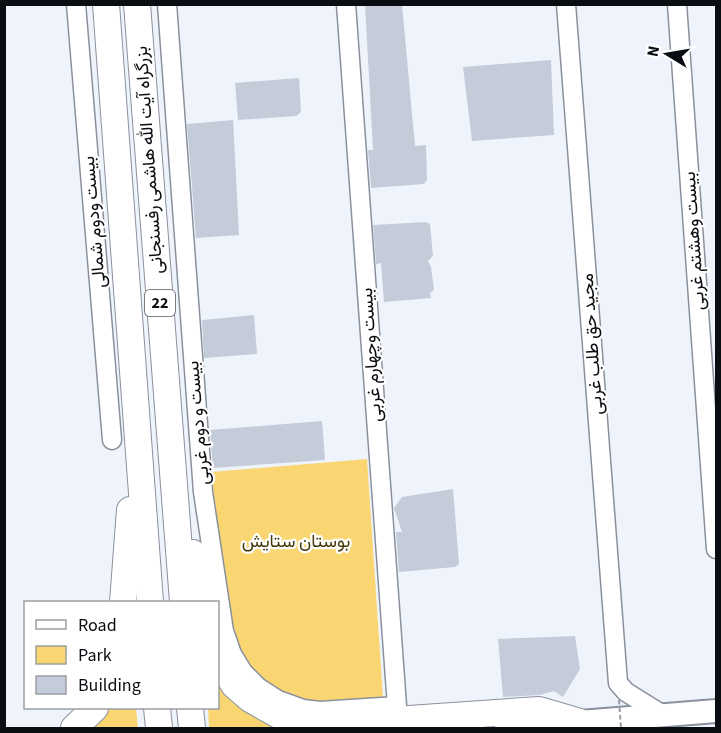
<svg xmlns="http://www.w3.org/2000/svg" width="721" height="733" font-family="'Source Sans 3',Vazirmatn,sans-serif">
  <rect width="100%" height="100%" fill="#eff4fc"/>
  <!-- green -->
  <g fill="#f9d671">
    <polygon points="367,459 383,698 314,705 284,696 259,678 240,655 230,623 211,472"/>
    <polygon points="218,681 248,713 278,728 209,728 208,708 218,708"/>
    <polygon points="103,708 136,708 138,728 82,728"/>
  </g>
  <!-- building -->
  <g fill="#c4ccd9">
    <polygon points="365,4 402,4 415,146 426,145 427,180 424,184 371,188 368,150 373,150"/>
    <polygon points="551,60 554,135 472,141 463,67"/>
    <polygon points="299,78 301,112 296,116 238,120 235,83"/>
    <polygon points="233,120 239,235 196,238 187,124"/>
    <polygon points="426,222 430,224 433,256 428,261 431,267 434,290 430,293 431,298 384,302 381,263 376,264 373,225"/>
    <polygon points="254,315 257,354 204,358 202,320"/>
    <polygon points="322,421 325,460 213,468 210,430"/>
    <polygon points="453,489 459,564 455,567 399,572 396,532 402,532 394,508 402,497"/>
    <polygon points="575,636 580,669 563,697 554,691 540,695 503,697 498,639"/>
  </g>
  <g fill="none" stroke-linecap="round" stroke-linejoin="round">
    <!-- minor casing -->
    <g stroke="#8a919d" stroke-width="21">
      <g id="minor">
        <polyline points="76,4 112,440"/>
        <polyline points="167,4 203,492 224,631 232,654 243,672 258,687 278,700 303,709 320,711 397,706 346,4"/>
        <polyline points="566,4 618,683 626,692 663,715"/>
        <polyline points="677,4 716,549"/>
      </g>
    </g>
    <!-- major casing -->
    <g stroke="#8a919d" stroke-width="26">
      <polyline id="major" points="506,728 716,711"/>
    </g>
    <!-- highway casing -->
    <g stroke="#8a919d" stroke-width="28">
      <g id="highway">
        <polyline points="106,4 150,602"/>
        <polyline points="137,4 183,602"/>
        <polyline points="193,553 203,602"/>
        <polyline points="123,602 130,510"/>
        <polyline points="218,657 234,685 250,699 280,716 299,721 380,721 539,710 580,722"/>
        <polyline points="157,708 159,728"/>
        <polyline points="190,708 192,728"/>
        <polyline points="74,728 95,708"/>
      </g>
    </g>
    <!-- minor -->
    <use href="#minor" stroke="#fff" stroke-width="18"/>
    <!-- major -->
    <use href="#major" stroke="#fff" stroke-width="22"/>
    <!-- highway -->
    <use href="#highway" stroke="#fff" stroke-width="26"/>
    <!-- path-bridge -->
    <polyline stroke="#989da3" stroke-width="2" stroke-dasharray="4.5 3" stroke-linecap="butt" points="619,700 621,728"/>
  </g>
  <g text-anchor="middle" dominant-baseline="central" stroke-width="4.5" stroke-linejoin="round" paint-order="stroke">
    <!-- shield labels -->
    <rect fill="#fff" stroke="#545658" stroke-width="1.5" x="145" y="290" width="30" height="26" rx="4.5"/>
    <g font-size="16" font-weight="bold" fill="#0a0d11">
      <text x="160" y="303">22</text>
    </g>
    <!-- street labels -->
    <g font-size="18" fill="#0a0d11" stroke="#fff">
      <text transform="translate(149 160) rotate(-94)">بزرگراه آیت الله هاشمی رفسنجانی</text>
      <text transform="translate(94 222) rotate(-95)">بیست ودوم شمالی</text>
      <text transform="translate(694 241) rotate(-94)">بیست وهشتم غربی</text>
      <text transform="translate(592 344) rotate(-94)">مجید حق طلب غربی</text>
      <text transform="translate(371 355) rotate(-94)">بیست وچهارم غربی</text>
      <text transform="translate(198 423) rotate(-95)">بیست و دوم غربی</text>
    </g>
    <!-- park labels -->
    <g font-size="18" fill="#46380b" stroke="#fff">
      <text x="296" y="541">بوستان ستایش</text>
    </g>
  </g>
  <!-- border -->
  <rect width="721" height="733" fill="none" stroke="#0a0d11" stroke-width="12"/>
  <!-- legend -->
  <rect x="24" y="601" width="195" height="108" fill="#ffffff" stroke="#9d9ea0" stroke-width="1.5"/>
  <rect x="36" y="620" width="30" height="9" fill="#ffffff" stroke="#9d9ea0" stroke-width="1.5"/>
  <text x="78" y="631" font-size="18" fill="#0a0d11">Road</text>
  <rect x="36" y="646" width="30" height="18" fill="#f9d671" stroke="#9d9ea0" stroke-width="1.5"/>
  <text x="78" y="661" font-size="18" fill="#0a0d11">Park</text>
  <rect x="36" y="676" width="30" height="18" fill="#c4ccd9" stroke="#9d9ea0" stroke-width="1.5"/>
  <text x="78" y="691" font-size="18" fill="#0a0d11">Building</text>
  <!-- north arrow -->
  <g transform="translate(667 54) rotate(281)" stroke="#ffffff" stroke-width="4.5" paint-order="stroke">
  <path d="M0-4.5L10 22L0 15L-10 22Z" fill="#0a0d11"/>
  <text y="-9" font-size="16" font-weight="bold" text-anchor="middle" fill="#0a0d11">N</text>
  </g>
</svg>
